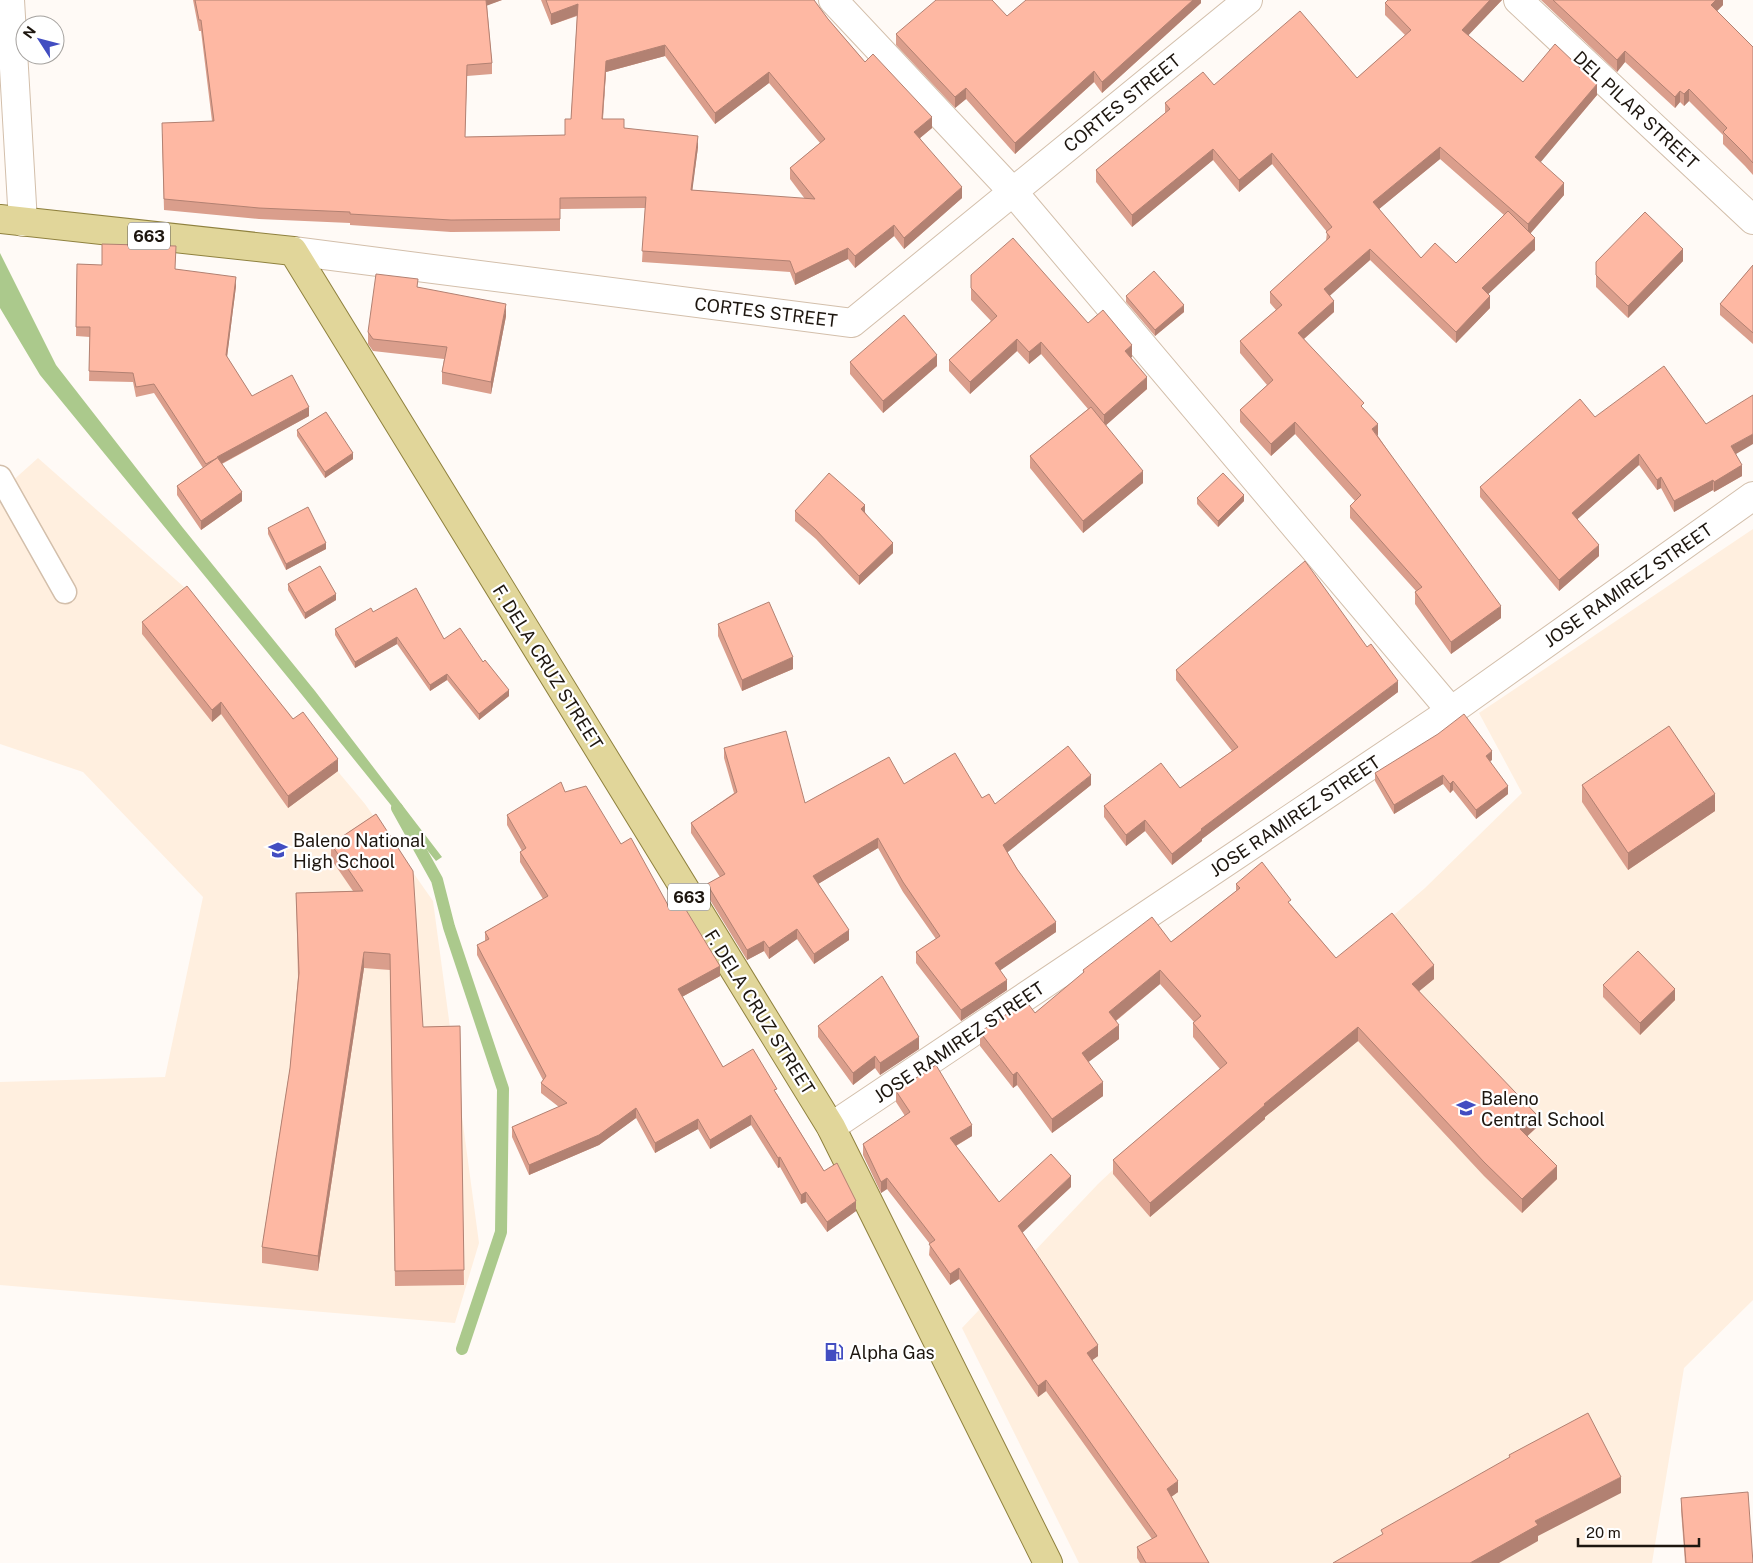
<svg xmlns="http://www.w3.org/2000/svg" width="1753" height="1563" font-family="'Public Sans',sans-serif">
  <rect width="100%" height="100%" fill="#fffaf6"/>
  <!-- built -->
  <g fill="#ffefdf">
    <polygon points="38,458 184,587 365,804 433,901 479,1243 455,1323 0,1285 0,1082 165,1077 203,897 83,772 0,744 0,492"/>
    <polygon points="1753,529 1753,1300 1684,1368 1652,1563 1079,1563 962,1328 1098,1184 1259,1032 1425,888 1522,793 1479,713"/>
  </g>
  <!-- water -->
  <polygon fill="#abc98c" points="0,253 56,365 183,528 315,691 442,857 436,861 290,680 40,375 0,308"/>
  <g fill="none" stroke-linecap="round" stroke-linejoin="round">
    <!-- stream -->
    <polyline stroke="#abc98c" stroke-width="12" points="397,808 437,880 449,927 503,1089 501,1232 462,1349"/>
    <!-- lane casing -->
    <g stroke="#d3bfab" stroke-width="25">
      <polyline id="lane" points="0,477 65,592"/>
    </g>
    <!-- street casing -->
    <g stroke="#d3bfab" stroke-width="30">
      <g id="street">
        <polyline points="10,0 23,222"/>
        <polyline points="833,0 1014,193 1451,711"/>
        <polyline points="1518,0 1753,220"/>
        <polyline points="293,251 852,323 1248,0"/>
        <polyline points="831,1127 1451,711 1753,496"/>
      </g>
    </g>
    <!-- primary casing -->
    <g stroke="#8f813e" stroke-width="30">
      <polyline id="primary" points="0,219 293,251 831,1127 1048,1563"/>
    </g>
    <!-- lane -->
    <use href="#lane" stroke="#fff" stroke-width="22"/>
    <!-- street -->
    <use href="#street" stroke="#fff" stroke-width="28"/>
    <!-- primary -->
    <use href="#primary" stroke="#e1d69a" stroke-width="28"/>
  </g>
  <!-- wall -->
  <g fill="#da9e8c" fill-rule="evenodd">
    <path d="M193 0H502L487 5 492 63V74L467 76 465 137 565 135 571 119 577 16 551 25 541 0H814L828 19 865 62 932 128 920 138 962 198 904 249 894 236 855 268 848 259 795 285 790 272 642 262 645 208 560 209V231L451 232 350 225V223L259 219 164 210 162 134 212 121 201 31H199ZM665 56 715 124 769 83 820 143 790 168V179L805 199 692 190 698 147 624 128 603 119 606 72Z"/>
    <polygon points="1201,0 1201,3 1102,93 1094,82 1015,154 966,99 955,108 896,45 896,34 1007,16"/>
    <path d="M1388 0H1502L1468 35 1523 82 1597 95 1540 162 1564 195 1530 234 1535 250 1488 294 1490 308 1456 343 1370 260 1330 295 1334 312 1304 339 1364 409 1378 436 1501 618 1451 654 1415 604V592L1416 591 1350 518V506L1355 501 1295 434 1271 456 1240 422V410L1267 385 1240 353V341L1276 310 1270 303V292L1326 241 1327 232 1272 164 1239 192 1213 160 1132 227 1096 182V170L1165 113V103L1214 85 1357 78 1405 35 1385 15V3ZM1440 159 1504 215 1456 263 1421 258 1379 209Z"/>
    <polygon points="1541,0 1723,0 1723,5 1717,11 1753,47 1753,175 1745,166 1723,144 1723,135 1689,101 1684,106 1680,102 1675,108 1625,62 1617,72"/>
    <polygon points="1683,261 1628,318 1596,287 1596,262"/>
    <polygon points="77,264 176,269 236,286 227,357 252,396 309,416 222,464 242,501 201,530 177,495 177,486 203,468 154,393 136,397 133,382 89,381 90,337 76,336"/>
    <polygon points="1753,265 1753,344 1720,315 1720,304"/>
    <polygon points="971,275 1088,323 1132,357 1130,358 1147,389 1106,425 1143,483 1083,533 1030,468 1030,456 1088,409 1041,354 1029,364 1017,351 970,394 949,371 949,360 991,321 971,300"/>
    <polygon points="418,287 506,316 491,394 442,384 442,372 444,359 373,351 368,344 368,332"/>
    <polygon points="1126,296 1184,312 1155,336 1126,302"/>
    <polygon points="850,362 937,366 883,413 850,374"/>
    <polygon points="1595,417 1706,424 1736,454 1742,476 1714,492 1713,490 1674,512 1661,488 1657,490 1639,465 1577,519 1599,556 1559,591 1480,497 1480,487"/>
    <polygon points="297,430 353,459 325,478 297,436"/>
    <polygon points="1197,498 1244,501 1218,527 1197,504"/>
    <polygon points="795,511 865,512 893,553 859,585 816,539 795,521"/>
    <polygon points="268,528 326,549 286,570 268,534"/>
    <polygon points="288,584 336,600 305,619 288,590"/>
    <polygon points="373,612 444,639 483,662 509,696 479,720 447,680 430,691 397,644 355,668 335,635 335,629"/>
    <polygon points="142,622 293,719 338,771 288,808 221,714 212,722 142,634"/>
    <polygon points="718,624 793,669 742,691 718,636"/>
    <polygon points="1176,670 1398,692 1202,839 1202,841 1172,865 1145,831 1126,846 1104,817 1104,806 1180,788 1232,751 1176,680"/>
    <polygon points="724,748 805,803 904,784 982,798 995,804 1091,785 1007,852 1056,932 1000,970 1007,990 961,1021 916,963 916,952 936,939 903,892 878,848 818,884 849,940 814,964 797,939 769,959 764,951 747,960 707,895 707,884 720,877 691,833 691,823 734,793 724,758"/>
    <polygon points="1492,760 1490,761 1508,794 1476,819 1453,790 1450,793 1443,784 1394,814 1375,781 1375,773"/>
    <polygon points="1582,785 1715,811 1628,870 1582,802"/>
    <polygon points="565,792 621,844 669,907 720,976 682,997 723,1067 777,1094 824,1171 856,1211 827,1232 806,1202 801,1204 780,1167 778,1168 751,1125 710,1149 698,1129 655,1153 636,1118 599,1145 529,1175 512,1137 512,1127 559,1107 541,1093 541,1083 543,1080 477,955 477,945 485,941 485,932 543,899 520,862 520,852 522,851 507,825 507,815"/>
    <polygon points="376,814 423,1027 460,1026 464,1285 395,1286 390,970 364,968 318,1271 262,1263 262,1247 290,1068 298,977 296,893 353,891 331,859 331,844"/>
    <polygon points="1236,884 1291,905 1336,958 1434,979 1419,991 1536,1128 1527,1136 1557,1179 1522,1213 1484,1176 1358,1041 1265,1117 1265,1119 1150,1217 1113,1174 1113,1160 1220,1069 1193,1037 1193,1023 1194,1022 1160,984 1116,1021 1119,1039 1088,1062 1103,1096 1052,1133 1017,1085 1013,1088 980,1046 980,1032 1035,1013 1083,974 1083,970 1171,942 1236,891"/>
    <polygon points="1603,985 1675,1000 1640,1035 1603,997"/>
    <polygon points="818,1026 919,1049 880,1075 875,1068 853,1085 818,1037"/>
    <polygon points="896,1091 972,1136 956,1146 999,1202 1071,1187 1022,1232 1098,1356 1092,1360 1178,1492 1171,1497 1209,1563 1140,1563 1137,1558 1137,1547 1152,1539 1046,1391 1038,1397 959,1279 950,1285 929,1255 930,1244 887,1189 881,1193 863,1155 863,1144 905,1116 896,1102"/>
    <polygon points="1681,1498 1753,1563 1685,1563 1681,1510"/>
  </g>
  <!-- shaded-wall -->
  <g fill="#b28172">
    <polygon points="486,0 502,0 486,6"/>
    <polygon points="1193,0 1201,0 1201,3 1102,93 1102,82"/>
    <polygon points="1490,0 1502,0 1462,42 1462,30"/>
    <polygon points="1716,0 1723,0 1723,5 1711,17 1711,5"/>
    <polygon points="578,4 578,15 551,25 551,14"/>
    <polygon points="665,45 665,56 606,72 602,130 606,61"/>
    <polygon points="1625,51 1625,62 1617,72 1617,60"/>
    <polygon points="1094,71 1094,82 1015,154 1015,143"/>
    <polygon points="769,72 769,83 715,124 715,113"/>
    <polygon points="1597,84 1597,95 1535,169 1535,157"/>
    <polygon points="966,88 966,99 955,108 955,97"/>
    <polygon points="1689,89 1689,101 1684,106 1684,94"/>
    <polygon points="1680,91 1680,102 1675,108 1675,97"/>
    <polygon points="932,117 932,128 914,143 914,132"/>
    <polygon points="698,136 698,147 691,201 691,190"/>
    <polygon points="1440,147 1440,159 1373,214 1373,202"/>
    <polygon points="1213,149 1213,160 1132,227 1132,215"/>
    <polygon points="1272,153 1272,164 1239,192 1239,180"/>
    <polygon points="1564,183 1564,195 1528,236 1528,224"/>
    <polygon points="962,187 962,198 904,249 904,238"/>
    <polygon points="894,225 894,236 855,268 855,256"/>
    <polygon points="1535,238 1535,250 1482,300 1482,288"/>
    <polygon points="848,248 848,259 795,285 795,274"/>
    <polygon points="1370,249 1370,260 1324,301 1324,289"/>
    <polygon points="1683,249 1683,261 1628,318 1628,306"/>
    <polygon points="236,277 236,286 226,365 226,355"/>
    <polygon points="1490,296 1490,308 1456,343 1456,332"/>
    <polygon points="1334,301 1334,312 1298,344 1298,333"/>
    <polygon points="506,304 506,316 491,394 491,382"/>
    <polygon points="1184,305 1184,312 1155,336 1155,330"/>
    <polygon points="1017,339 1017,351 970,394 970,382"/>
    <polygon points="1041,342 1041,354 1029,364 1029,352"/>
    <polygon points="1132,345 1132,357 1125,363 1125,351"/>
    <polygon points="937,355 937,366 883,413 883,401"/>
    <polygon points="1147,377 1147,389 1104,427 1104,415"/>
    <polygon points="309,407 309,416 217,466 217,457"/>
    <polygon points="1295,422 1295,434 1271,456 1271,444"/>
    <polygon points="1378,424 1378,436 1372,429"/>
    <polygon points="1753,434 1753,444 1731,457 1731,446"/>
    <polygon points="353,453 353,459 325,478 325,472"/>
    <polygon points="1639,454 1639,465 1572,524 1572,513"/>
    <polygon points="1742,465 1742,476 1714,492 1714,482"/>
    <polygon points="1143,471 1143,483 1083,533 1083,521"/>
    <polygon points="1661,477 1661,488 1657,490 1657,480"/>
    <polygon points="1713,480 1713,490 1674,512 1674,501"/>
    <polygon points="242,492 242,501 201,530 201,521"/>
    <polygon points="1244,495 1244,501 1218,527 1218,521"/>
    <polygon points="865,505 865,515 861,509"/>
    <polygon points="326,543 326,549 286,570 286,564"/>
    <polygon points="893,543 893,553 859,585 859,576"/>
    <polygon points="1599,545 1599,556 1559,591 1559,580"/>
    <polygon points="336,594 336,600 305,619 305,613"/>
    <polygon points="1501,606 1501,618 1451,654 1451,642"/>
    <polygon points="397,637 397,644 355,668 355,662"/>
    <polygon points="793,657 793,669 742,691 742,680"/>
    <polygon points="447,674 447,680 430,691 430,685"/>
    <polygon points="1398,681 1398,692 1202,839 1202,841 1172,865 1172,854 1201,829"/>
    <polygon points="509,690 509,696 479,720 479,714"/>
    <polygon points="221,702 221,714 212,722 212,710"/>
    <polygon points="1492,751 1492,760 1486,764 1486,756"/>
    <polygon points="338,759 338,771 288,808 288,796"/>
    <polygon points="1091,775 1091,785 1003,856 1003,845"/>
    <polygon points="1443,775 1443,784 1394,814 1394,805"/>
    <polygon points="1453,781 1453,790 1450,793 1450,784"/>
    <polygon points="1508,786 1508,794 1476,819 1476,810"/>
    <polygon points="1715,794 1715,811 1628,870 1628,853"/>
    <polygon points="1145,820 1145,831 1126,846 1126,835"/>
    <polygon points="878,838 878,848 813,887 813,876"/>
    <polygon points="1056,922 1056,932 995,974 995,963"/>
    <polygon points="797,929 797,939 769,959 769,948"/>
    <polygon points="849,930 849,940 814,964 814,954"/>
    <polygon points="764,941 764,951 747,960 747,950"/>
    <polygon points="364,952 364,968 318,1271 318,1256"/>
    <polygon points="1434,965 1434,979 1412,997 1412,984"/>
    <polygon points="720,966 720,976 678,999 678,989"/>
    <polygon points="1160,970 1160,984 1109,1026 1109,1012"/>
    <polygon points="1007,980 1007,990 961,1021 961,1010"/>
    <polygon points="1675,989 1675,1000 1640,1035 1640,1023"/>
    <polygon points="1119,1025 1119,1039 1082,1067 1082,1053"/>
    <polygon points="1358,1027 1358,1041 1265,1117 1265,1119 1150,1217 1150,1203 1264,1104"/>
    <polygon points="919,1037 919,1049 880,1075 880,1063"/>
    <polygon points="875,1056 875,1068 853,1085 853,1073"/>
    <polygon points="1017,1072 1017,1085 1013,1088 1013,1075"/>
    <polygon points="1103,1082 1103,1096 1052,1133 1052,1119"/>
    <polygon points="636,1108 636,1118 599,1145 529,1175 529,1165"/>
    <polygon points="1536,1114 1536,1128 1520,1143 1520,1129"/>
    <polygon points="751,1115 751,1125 710,1149 710,1140"/>
    <polygon points="698,1119 698,1129 655,1153 655,1143"/>
    <polygon points="972,1125 972,1136 950,1149 950,1138"/>
    <polygon points="780,1157 780,1167 778,1168 778,1158"/>
    <polygon points="1557,1166 1557,1179 1522,1213 1522,1199"/>
    <polygon points="1071,1176 1071,1187 1018,1237 1018,1226"/>
    <polygon points="887,1178 887,1189 881,1193 881,1182"/>
    <polygon points="806,1192 806,1202 801,1204 801,1195"/>
    <polygon points="856,1201 856,1211 827,1232 827,1222"/>
    <polygon points="959,1268 959,1279 950,1285 950,1274"/>
    <polygon points="1098,1345 1098,1356 1087,1364 1087,1353"/>
    <polygon points="1046,1380 1046,1391 1038,1397 1038,1386"/>
    <polygon points="1621,1477 1621,1493 1538,1536 1538,1541 1499,1563 1470,1563 1535,1521"/>
    <polygon points="1178,1481 1178,1492 1167,1500 1167,1489"/>
  </g>
  <!-- building -->
  <g fill="#feb8a3" stroke="#b28172" fill-rule="evenodd">
    <path d="M195 0H486L492 63 467 65 465 137 565 135V119H571L578 4 551 14 546 0H814L828 19 865 62 873 54 932 117 914 132 962 187 904 238 894 225 855 256 848 248 795 274 790 261 642 251 646 197 560 198V219L451 220 350 214V212L259 208 164 199 162 123 214 121 201 20H199ZM665 45 715 113 769 72 825 139 790 168 815 199 691 190 698 136 624 128V119H602L606 61Z"/>
    <polygon points="936,0 992,0 1007,16 1026,0 1193,0 1102,82 1094,71 1015,143 966,88 955,97 896,34"/>
    <polygon points="1388,0 1490,0 1462,30 1523,82 1555,44 1597,84 1535,157 1564,183 1528,224 1440,147 1373,202 1421,258 1435,243 1456,263 1508,211 1535,238 1482,288 1490,296 1456,332 1370,249 1324,289 1334,301 1298,333 1364,403 1361,406 1378,424 1372,429 1501,606 1451,642 1415,592 1422,587 1350,506 1361,495 1295,422 1271,444 1240,410 1273,380 1240,341 1282,305 1270,292 1330,237 1326,232 1332,227 1272,153 1239,180 1213,149 1132,215 1096,170 1170,109 1165,103 1203,72 1214,85 1300,11 1357,78 1411,30 1385,3"/>
    <polygon points="1553,0 1716,0 1711,5 1753,47 1753,163 1745,154 1723,132 1727,128 1689,89 1684,94 1680,91 1675,97 1625,51 1617,60"/>
    <polygon points="1645,212 1683,249 1628,306 1596,275 1596,262"/>
    <polygon points="1013,238 1088,323 1103,310 1132,345 1125,351 1147,377 1104,415 1041,342 1029,352 1017,339 970,382 949,360 997,316 971,288 971,275"/>
    <polygon points="102,244 176,246 175,269 236,277 226,355 252,396 292,375 309,407 217,457 242,492 201,521 177,486 217,458 206,464 154,384 136,387 133,373 89,371 90,327 76,327 77,264 102,265"/>
    <polygon points="1753,265 1753,333 1720,304"/>
    <polygon points="1154,271 1184,305 1155,330 1126,296"/>
    <polygon points="376,274 418,279 417,287 506,304 491,382 442,372 447,347 373,339 368,332"/>
    <polygon points="904,315 937,355 883,401 850,362"/>
    <polygon points="1664,366 1706,424 1753,395 1753,434 1731,446 1742,465 1714,482 1713,480 1674,501 1661,477 1657,480 1639,454 1572,513 1599,545 1559,580 1480,487 1580,399 1595,417"/>
    <polygon points="1091,407 1143,471 1083,521 1030,456"/>
    <polygon points="326,412 353,453 325,472 297,430"/>
    <polygon points="829,473 865,505 861,509 893,543 859,576 816,530 795,511"/>
    <polygon points="1223,473 1244,495 1218,521 1197,498"/>
    <polygon points="308,507 326,543 286,564 268,528"/>
    <polygon points="1305,561 1367,647 1371,644 1398,681 1201,829 1202,830 1172,854 1145,820 1126,835 1104,806 1161,763 1180,788 1238,747 1176,670"/>
    <polygon points="320,566 336,594 305,613 288,584"/>
    <polygon points="187,586 293,719 303,712 338,759 288,796 221,702 212,710 142,622"/>
    <polygon points="416,588 444,639 460,628 483,662 485,660 509,690 479,714 447,674 430,685 397,637 355,662 335,629 371,608 373,612"/>
    <polygon points="769,602 793,657 742,680 718,624"/>
    <polygon points="1464,714 1492,751 1486,756 1508,786 1476,810 1453,781 1450,784 1443,775 1394,805 1375,773 1438,734"/>
    <polygon points="1669,726 1715,794 1628,853 1582,785"/>
    <polygon points="786,731 805,803 889,757 904,784 955,753 982,798 989,794 995,804 1068,746 1091,775 1003,845 1017,869 1056,922 995,963 1007,980 961,1010 916,952 940,936 903,882 878,838 813,876 849,930 814,954 797,929 769,948 764,941 747,950 707,884 725,874 691,823 737,792 724,748"/>
    <polygon points="561,782 565,792 586,786 621,844 631,838 669,907 680,900 720,966 678,989 723,1067 753,1049 777,1089 774,1090 824,1171 837,1163 856,1201 827,1222 806,1192 801,1195 780,1157 778,1158 751,1115 710,1140 698,1119 655,1143 636,1108 599,1135 529,1165 512,1127 567,1103 541,1083 546,1076 477,945 489,939 485,932 548,896 520,852 526,848 507,815"/>
    <polygon points="376,814 413,871 423,1027 460,1026 464,1270 395,1271 390,954 364,952 318,1256 262,1247 290,1068 299,973 296,893 363,891 331,844"/>
    <polygon points="1262,862 1291,900 1288,902 1336,958 1392,913 1434,965 1412,984 1536,1114 1520,1129 1557,1166 1522,1199 1484,1162 1358,1027 1264,1104 1265,1105 1150,1203 1113,1160 1227,1063 1193,1023 1201,1016 1160,970 1109,1012 1119,1025 1082,1053 1103,1082 1052,1119 1017,1072 1013,1075 980,1032 1026,1001 1035,1013 1084,972 1083,970 1152,917 1171,942 1240,888 1236,884"/>
    <polygon points="1638,951 1675,989 1640,1023 1603,985"/>
    <polygon points="882,976 919,1037 880,1063 875,1056 853,1073 818,1026"/>
    <polygon points="936,1065 972,1125 950,1138 999,1202 1051,1154 1071,1176 1018,1226 1098,1345 1087,1353 1178,1481 1167,1489 1209,1563 1146,1563 1137,1547 1157,1536 1046,1380 1038,1386 959,1268 950,1274 929,1244 935,1240 887,1178 881,1182 863,1144 910,1112 896,1091"/>
    <polygon points="1588,1413 1621,1477 1535,1521 1538,1525 1470,1563 1333,1563 1383,1534 1381,1530 1510,1457 1509,1455"/>
    <polygon points="1748,1492 1753,1563 1686,1563 1681,1498"/>
  </g>
  <!-- icons -->
  <defs>
    <g id="school-bare" transform="scale(1.5)"><path d="M0-5L7-2L0 1L-7-2ZM-4 1L0 2.5L4 1V4Q0 6-4 4Z" fill="#424dc1" stroke="#fff" stroke-width="2.5" paint-order="stroke"/></g>
    <g id="fuel-bare" transform="scale(1.5)"><path d="M-5.5-6h7V0h2V4h1.3V-2.5L3-4.5l.8-.8L6-3V5H2.5V1h-1V6h-7ZM-4.2-4.7v3.2H.2V-4.7Z" fill="#424dc1" stroke="#fff" stroke-width="2.5" paint-order="stroke"/></g>
  </defs>
  <g fill-rule="evenodd">
    <use href="#school-bare" x="278" y="850"/>
    <use href="#school-bare" x="1466" y="1108"/>
    <use href="#fuel-bare" x="834" y="1352"/>
  </g>
  <g text-anchor="middle" dominant-baseline="central" stroke-width="4.5" stroke-linejoin="round" paint-order="stroke">
    <!-- shield labels -->
    <g fill="#fff" stroke="#615c57" stroke-width="1">
      <rect x="128" y="222.5" width="42" height="27" rx="4"/>
      <rect x="668" y="883.5" width="42" height="27" rx="4"/>
    </g>
    <g font-size="16" font-weight="bold" fill="#1d160f">
      <text x="149" y="236">663</text>
      <text x="689" y="897">663</text>
    </g>
    <!-- street labels -->
    <g font-size="18" fill="#1d160f" stroke="#fff">
      <text transform="translate(1122 103) rotate(-39)">CORTES STREET</text>
      <text transform="translate(1636 110) rotate(43)">DEL PILAR STREET</text>
      <text transform="translate(766 312) rotate(7)">CORTES STREET</text>
      <text transform="translate(1628 585) rotate(-35)">JOSE RAMIREZ STREET</text>
      <text transform="translate(548 667) rotate(58)">F. DELA CRUZ STREET</text>
      <text transform="translate(1295 816) rotate(-34)">JOSE RAMIREZ STREET</text>
      <text transform="translate(760 1012) rotate(58)">F. DELA CRUZ STREET</text>
      <text transform="translate(959 1042) rotate(-34)">JOSE RAMIREZ STREET</text>
    </g>
    <!-- poi labels -->
    <g font-size="18" fill="#1d160f" stroke="#fff" text-anchor="start">
      <text x="293" y="840">Baleno National<tspan x="293" dy="21">High School</tspan></text>
      <text x="1481" y="1098">Baleno<tspan x="1481" dy="21">Central School</tspan></text>
      <text x="849" y="1352">Alpha Gas</text>
    </g>
  </g>
  <!-- north arrow -->
  <g transform="translate(40 40) rotate(306)"><circle r="24" fill="#ffffff" stroke="#a5a29f"/>
  <path d="M0-4L9 19L0 12L-9 19Z" fill="#424dc1"/>
  <text y="-8" font-size="14" font-weight="bold" text-anchor="middle" fill="#1d160f">N</text>
  </g>
  <!-- scale -->
  <path d="M1578 1538v8h121v-8" fill="none" stroke="#1d160f" stroke-width="2.5"/>
  <text x="1586" y="1538" font-size="15" fill="#1d160f" stroke="#ffffff" stroke-width="4" paint-order="stroke">20 m</text>
</svg>
